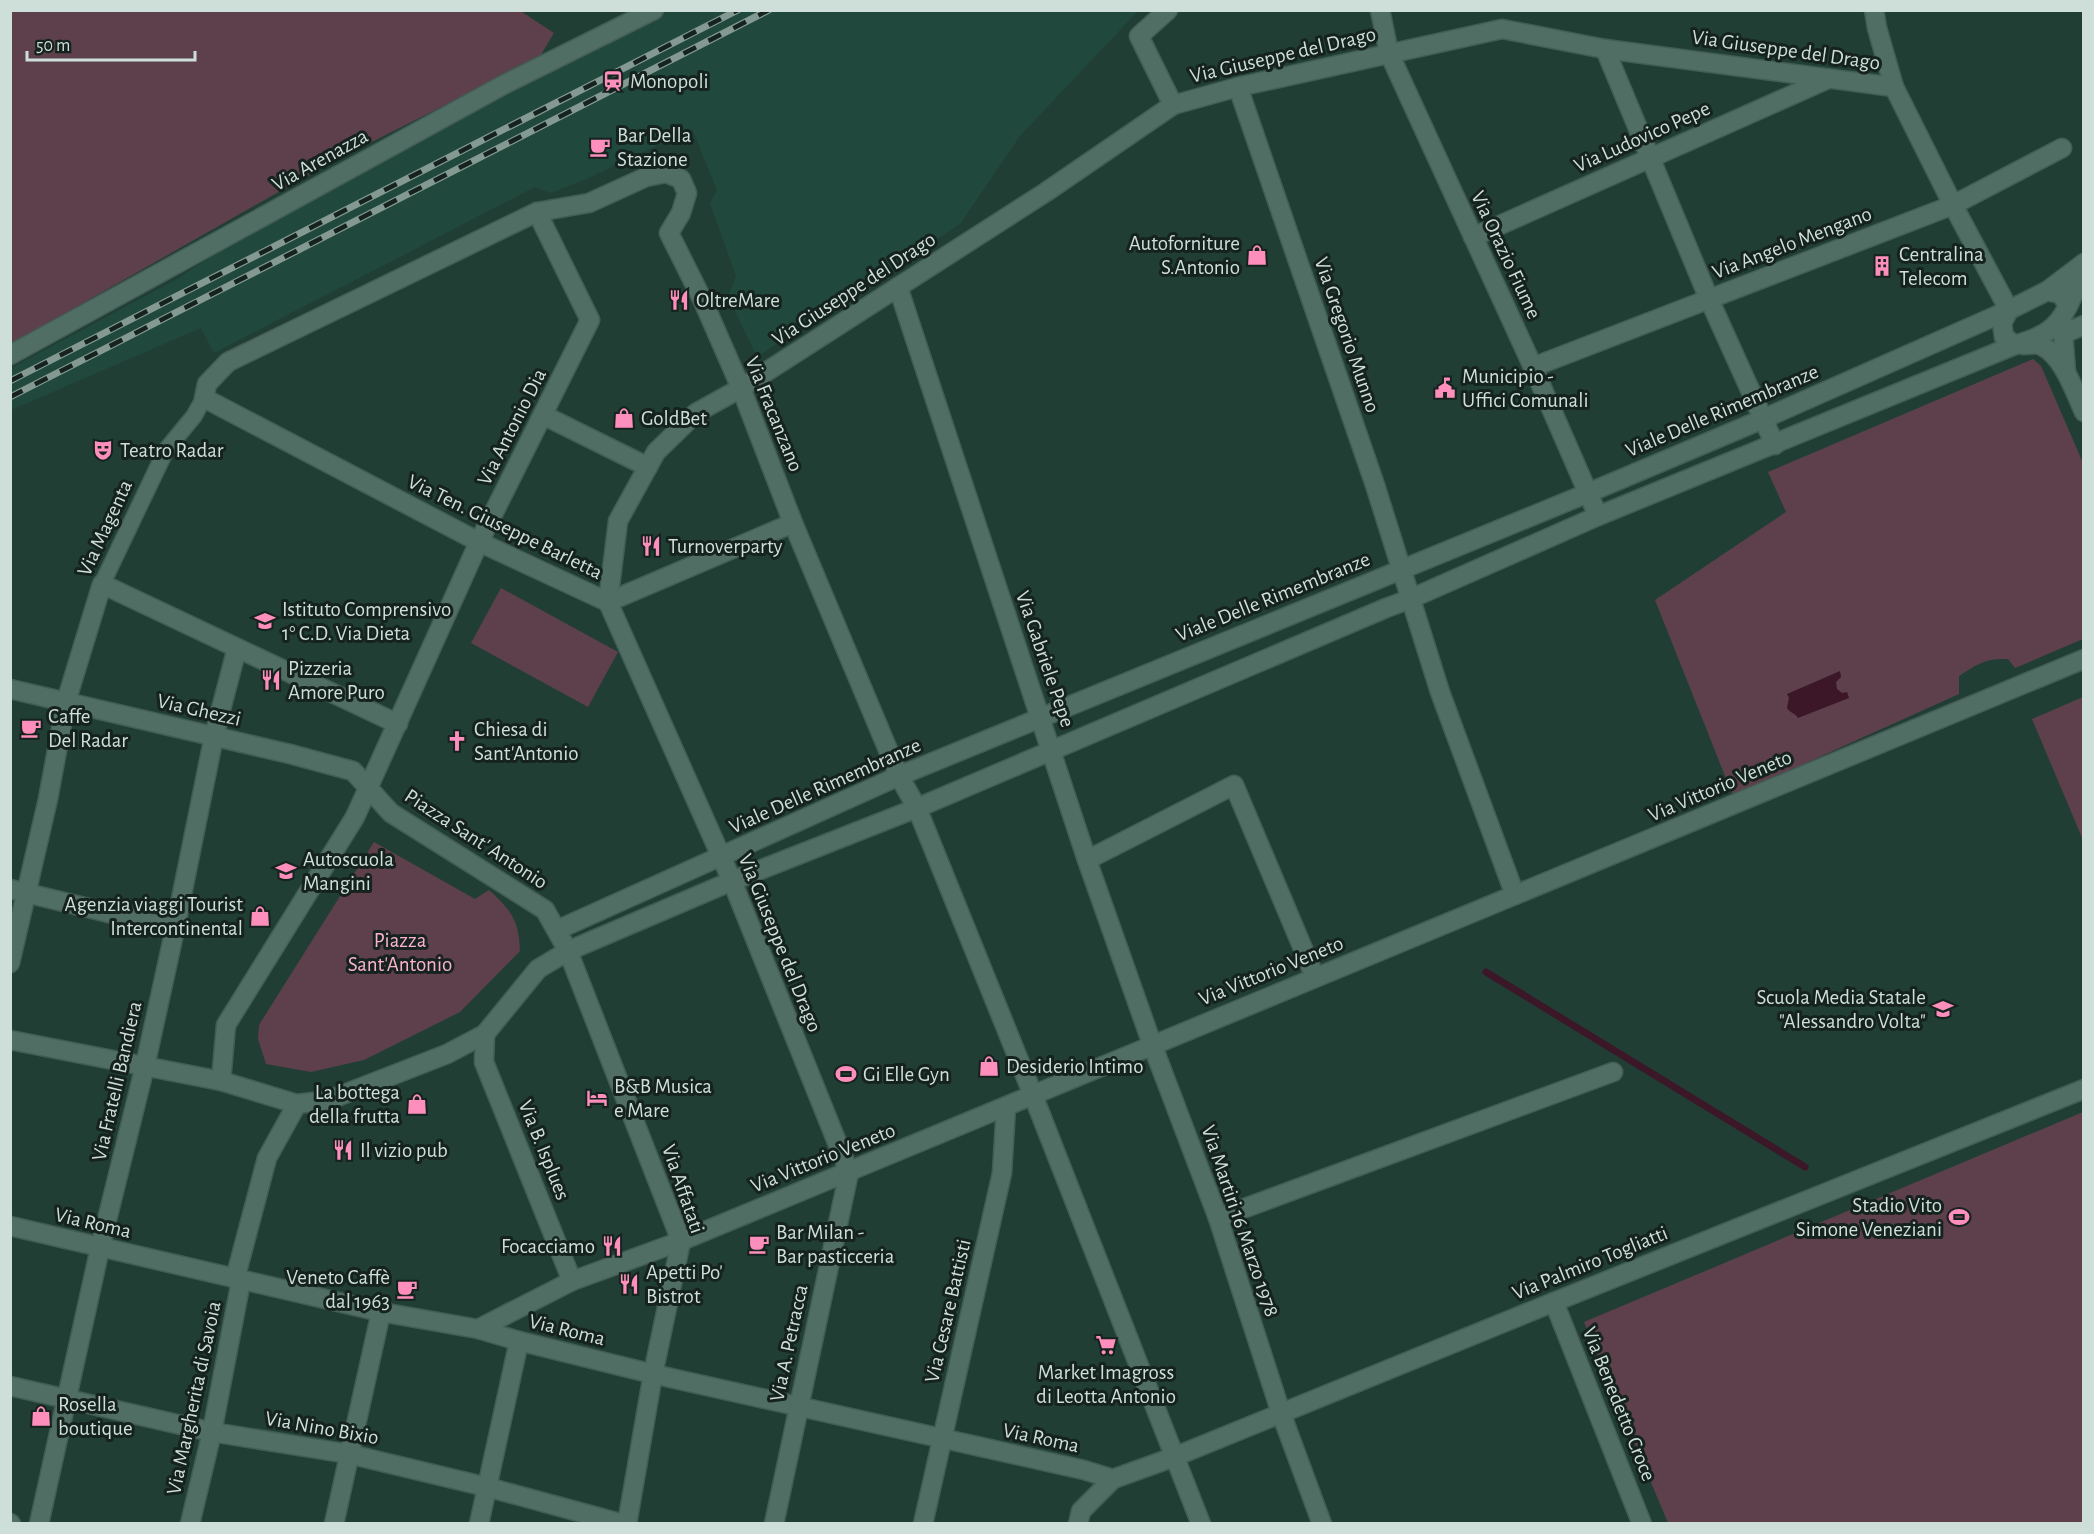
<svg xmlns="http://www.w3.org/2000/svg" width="2094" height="1534" font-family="'Alegreya Sans',sans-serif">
  <rect width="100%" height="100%" fill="#213e35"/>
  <!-- built -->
  <polygon fill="#21483d" points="668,11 1138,11 1020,136 960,224 757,357 728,296 736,276 710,203 717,190 692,129 584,180 550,193 535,187 214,353 201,328 11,410 11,368 175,280 302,199"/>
  <!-- green -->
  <g fill="#5d404b">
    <polygon points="519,10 554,33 539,58 326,165 11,344 11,11"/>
    <path d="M2033 359 2041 366 2083 463V639L2015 668 2008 659C1986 658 1977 664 1959 676V694L1733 796 1655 600 1786 512 1768 472Z"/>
    <polygon points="501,588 618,652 588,707 471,643"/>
    <polygon points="2083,697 2083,840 2032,719"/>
    <path d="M374 842 475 899 489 890C511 910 519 920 520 951L460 1012 364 1060 311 1072 266 1064 258 1039 259 1025Z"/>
    <polygon points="2083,1112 2083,1523 1668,1523 1584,1322"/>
  </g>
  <!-- water -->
  <path fill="#3c1727" d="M1840 671 1841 677 1836 682 1837 689 1842 693 1847 692 1849 698 1798 718C1795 713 1790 713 1787 708L1789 698 1787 694Z"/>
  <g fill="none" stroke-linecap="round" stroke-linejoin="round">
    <!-- stream -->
    <polyline stroke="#3c1727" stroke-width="7" points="1486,972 1805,1167"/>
    <!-- pedestrian casing -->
    <g stroke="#425d55" stroke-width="18">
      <polyline id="pedestrian" points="102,584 166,450 194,416 204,398"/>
    </g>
    <!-- minor casing -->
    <g stroke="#425d55" stroke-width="21">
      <g id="minor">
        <polyline points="1168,10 1139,36 1173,105"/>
        <polyline points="1380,10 1389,53 1533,367 1598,516"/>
        <polyline points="1605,49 1709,299 1775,445"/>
        <polyline points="1238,87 1375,485 1440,692 1515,895"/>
        <polyline points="1473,237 1828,79"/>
        <polyline points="898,287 1087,860 1152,1044 1218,1218 1281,1413 1322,1524"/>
        <polyline points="2047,291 2084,263"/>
        <polyline points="2068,306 2076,289 2084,280"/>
        <path d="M2009 310 2047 291 2061 294 2068 306C2056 331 2041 337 2015 345"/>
        <polyline points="2062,319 2066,372"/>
        <polyline points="2063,334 2084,325"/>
        <path d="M2023 345C2029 345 2037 343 2042 346 2063 356 2075 392 2084 412"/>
        <polyline points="10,355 507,83 654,10"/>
        <polyline points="1533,367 1953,205 2062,148"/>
        <polyline points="543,415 648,467"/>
        <polyline points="793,523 608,602 479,542 204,398 207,384 228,362 537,212 589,203 646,177 666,173 681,179 687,193 681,213 669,233 703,301 741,388 793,523 899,776 917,808 1033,1095 1201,1524"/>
        <polyline points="10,689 290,754 353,771 391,813 545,910 568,951 538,969 485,1034 447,1054 329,1100 297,1104 221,1081 226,1025 355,817 479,542 590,320 537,212"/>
        <polyline points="1087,860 1234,785 1315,977"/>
        <polyline points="10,889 175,929"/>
        <polyline points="568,951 681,1241 653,1374 627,1524"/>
        <polyline points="10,963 48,799 66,702 102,584 398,724"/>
        <polyline points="485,1034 484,1062 572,1281"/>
        <polyline points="10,1040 221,1081"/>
        <polyline points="1218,1218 1613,1072"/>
        <polyline points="10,1226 381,1312 478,1329 519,1341 653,1374 1084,1470 1113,1479"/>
        <polyline points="235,1279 267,1158 297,1104"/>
        <polyline points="1554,1302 1642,1524"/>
        <polyline points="478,1329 572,1281 681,1241 2084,659"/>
        <polyline points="10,1386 212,1432 349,1454 487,1487 623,1524"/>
        <polyline points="10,1523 11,1524"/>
        <polyline points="39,1524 100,1248 145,1066 175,929 214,736 237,648"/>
        <polyline points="190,1524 212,1432 241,1281"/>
        <polyline points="334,1524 381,1312"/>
        <polyline points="479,1524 519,1341"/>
        <polyline points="774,1524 849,1172 732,881 608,602 618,521 656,452 696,413 741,388 1046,192 1173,105 1238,87 1502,29 1605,49 1894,87"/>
        <polyline points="923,1524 1002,1173 1006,1107"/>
        <polyline points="1078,1524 1081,1511 1113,1479 1174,1457 1554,1302 2084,1089"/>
      </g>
    </g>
    <!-- tertiary casing -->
    <g stroke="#425d55" stroke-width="21">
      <g id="tertiary">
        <polyline points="1874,10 1877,28 1894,87 1953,205 2009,310"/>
        <polyline points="2009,310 2002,323 2004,337 2015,345"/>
        <polyline points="557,930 899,776 1588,493 1763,419 2009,310"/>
        <polyline points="568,951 732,881 917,808 1386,608 1410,599 1598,516 2015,345"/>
      </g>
    </g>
    <!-- pedestrian -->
    <use href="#pedestrian" stroke="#506e64" stroke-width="15"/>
    <!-- minor -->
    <use href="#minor" stroke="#506e64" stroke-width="18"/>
    <!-- tertiary -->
    <use href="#tertiary" stroke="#506e64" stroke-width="18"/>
    <!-- rail casing -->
    <g stroke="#839992" stroke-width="7">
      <g id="rail">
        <polyline points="10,381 738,10"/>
        <polyline points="10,397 769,10"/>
      </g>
    </g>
    <!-- rail -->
    <use href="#rail" stroke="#15221e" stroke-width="4.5" stroke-dasharray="14" stroke-linecap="butt"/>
  </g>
  <!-- icons -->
  <defs>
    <g id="station-bare" transform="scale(1.62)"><path d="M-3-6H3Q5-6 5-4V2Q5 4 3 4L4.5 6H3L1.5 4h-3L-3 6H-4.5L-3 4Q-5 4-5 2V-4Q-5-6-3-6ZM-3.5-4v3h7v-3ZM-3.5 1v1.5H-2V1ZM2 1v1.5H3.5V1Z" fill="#fe8ebc" stroke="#15221e" stroke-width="2.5" paint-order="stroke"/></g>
    <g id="cafe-bare" transform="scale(1.62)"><path d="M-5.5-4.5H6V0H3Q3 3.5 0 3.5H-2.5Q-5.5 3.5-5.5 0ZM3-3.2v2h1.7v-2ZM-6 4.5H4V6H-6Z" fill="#fe8ebc" stroke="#15221e" stroke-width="2.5" paint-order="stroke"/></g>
    <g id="shop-bare" transform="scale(1.62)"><path d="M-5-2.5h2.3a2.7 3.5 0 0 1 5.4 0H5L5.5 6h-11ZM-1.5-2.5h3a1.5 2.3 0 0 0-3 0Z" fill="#fe8ebc" stroke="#15221e" stroke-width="2.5" paint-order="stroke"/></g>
    <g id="building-bare" transform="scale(1.62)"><path d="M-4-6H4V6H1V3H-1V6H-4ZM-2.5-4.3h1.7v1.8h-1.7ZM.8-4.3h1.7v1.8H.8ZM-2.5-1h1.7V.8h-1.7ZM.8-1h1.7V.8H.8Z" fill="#fe8ebc" stroke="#15221e" stroke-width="2.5" paint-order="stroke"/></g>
    <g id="restaurant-bare" transform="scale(1.62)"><path d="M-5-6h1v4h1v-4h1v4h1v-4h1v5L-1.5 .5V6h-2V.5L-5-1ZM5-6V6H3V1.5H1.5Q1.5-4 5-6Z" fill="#fe8ebc" stroke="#15221e" stroke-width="2.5" paint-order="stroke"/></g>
    <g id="civic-bare" transform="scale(1.62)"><path d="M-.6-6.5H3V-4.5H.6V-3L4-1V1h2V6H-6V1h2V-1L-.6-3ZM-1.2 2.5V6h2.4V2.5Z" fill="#fe8ebc" stroke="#15221e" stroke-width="2.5" paint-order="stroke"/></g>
    <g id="theatre-bare" transform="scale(1.62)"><path d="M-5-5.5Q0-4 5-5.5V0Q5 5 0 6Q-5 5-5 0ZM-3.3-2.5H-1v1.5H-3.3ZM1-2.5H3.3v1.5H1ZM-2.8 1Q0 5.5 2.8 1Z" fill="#fe8ebc" stroke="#15221e" stroke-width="2.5" paint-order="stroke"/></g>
    <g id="school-bare" transform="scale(1.62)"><path d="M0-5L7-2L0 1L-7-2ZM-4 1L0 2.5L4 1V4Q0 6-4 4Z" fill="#fe8ebc" stroke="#15221e" stroke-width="2.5" paint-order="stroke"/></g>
    <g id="church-bare" transform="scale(1.62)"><path d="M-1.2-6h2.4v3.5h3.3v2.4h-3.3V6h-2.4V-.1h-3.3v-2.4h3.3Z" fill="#fe8ebc" stroke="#15221e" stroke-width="2.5" paint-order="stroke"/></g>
    <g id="stadium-bare" transform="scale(1.62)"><path d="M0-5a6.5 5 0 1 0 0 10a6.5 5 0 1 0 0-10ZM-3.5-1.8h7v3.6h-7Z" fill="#fe8ebc" stroke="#15221e" stroke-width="2.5" paint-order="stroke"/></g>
    <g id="hotel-bare" transform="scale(1.62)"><path d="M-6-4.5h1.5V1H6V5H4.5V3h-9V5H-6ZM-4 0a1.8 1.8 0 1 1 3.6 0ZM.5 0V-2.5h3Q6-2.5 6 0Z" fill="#fe8ebc" stroke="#15221e" stroke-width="2.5" paint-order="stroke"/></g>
    <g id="supermarket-bare" transform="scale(1.62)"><path d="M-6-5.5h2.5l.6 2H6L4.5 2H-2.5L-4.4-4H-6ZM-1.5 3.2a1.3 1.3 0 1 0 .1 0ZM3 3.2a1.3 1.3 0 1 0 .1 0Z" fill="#fe8ebc" stroke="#15221e" stroke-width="2.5" paint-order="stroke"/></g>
  </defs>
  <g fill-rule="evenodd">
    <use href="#station-bare" x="613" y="81"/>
    <use href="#cafe-bare" x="600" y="147"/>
    <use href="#shop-bare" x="1257" y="255"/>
    <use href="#building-bare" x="1882" y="266"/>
    <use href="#restaurant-bare" x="679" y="300"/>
    <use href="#civic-bare" x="1445" y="388"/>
    <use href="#shop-bare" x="624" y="418"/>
    <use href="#theatre-bare" x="103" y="450"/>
    <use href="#restaurant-bare" x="651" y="546"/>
    <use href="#school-bare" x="265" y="621"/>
    <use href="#restaurant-bare" x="271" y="680"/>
    <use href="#cafe-bare" x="31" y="728"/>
    <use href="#church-bare" x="457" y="741"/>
    <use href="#school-bare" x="286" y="871"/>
    <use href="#shop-bare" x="260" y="916"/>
    <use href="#school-bare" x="1943" y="1009"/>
    <use href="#shop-bare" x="989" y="1066"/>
    <use href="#stadium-bare" x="846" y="1074"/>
    <use href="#hotel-bare" x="597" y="1098"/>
    <use href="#shop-bare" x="417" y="1104"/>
    <use href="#restaurant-bare" x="343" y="1150"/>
    <use href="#stadium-bare" x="1959" y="1217"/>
    <use href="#cafe-bare" x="759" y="1244"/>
    <use href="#restaurant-bare" x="612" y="1246"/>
    <use href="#restaurant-bare" x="629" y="1284"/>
    <use href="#cafe-bare" x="407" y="1289"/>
    <use href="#supermarket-bare" x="1106" y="1345"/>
    <use href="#shop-bare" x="41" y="1416"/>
  </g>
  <g text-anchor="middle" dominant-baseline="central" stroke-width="6" stroke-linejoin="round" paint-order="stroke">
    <!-- street labels -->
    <g font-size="21" fill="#cedfd9" stroke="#15221e">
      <text transform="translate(1786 50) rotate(8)">Via Giuseppe del Drago</text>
      <text transform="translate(1283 55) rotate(-13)">Via Giuseppe del Drago</text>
      <text transform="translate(1642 137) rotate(-24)">Via Ludovico Pepe</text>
      <text transform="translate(320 160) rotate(-29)">Via Arenazza</text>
      <text transform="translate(1792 243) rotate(-21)">Via Angelo Mengano</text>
      <text transform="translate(1506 255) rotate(65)">Via Orazio Fiume</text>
      <text transform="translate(854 289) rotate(-33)">Via Giuseppe del Drago</text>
      <text transform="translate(1347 335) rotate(71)">Via Gregorio Munno</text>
      <text transform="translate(1722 411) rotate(-23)">Viale Delle Rimembranze</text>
      <text transform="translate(774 414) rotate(68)">Via Fracanzano</text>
      <text transform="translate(512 427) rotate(-63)">Via Antonio Dia</text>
      <text transform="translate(505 527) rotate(26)">Via Ten. Giuseppe Barletta</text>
      <text transform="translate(105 528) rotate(-65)">Via Magenta</text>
      <text transform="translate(1273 597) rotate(-22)">Viale Delle Rimembranze</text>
      <text transform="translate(1045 659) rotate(71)">Via Gabriele Pepe</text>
      <text transform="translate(199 710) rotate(13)">Via Ghezzi</text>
      <text transform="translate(825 786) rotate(-24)">Viale Delle Rimembranze</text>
      <text transform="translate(1720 786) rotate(-23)">Via Vittorio Veneto</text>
      <text transform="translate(476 839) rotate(33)">Piazza Sant' Antonio</text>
      <text transform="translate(780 943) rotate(68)">Via Giuseppe del Drago</text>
      <text transform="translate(1271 971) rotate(-22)">Via Vittorio Veneto</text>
      <text transform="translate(117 1081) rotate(-77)">Via Fratelli Bandiera</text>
      <text transform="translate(544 1150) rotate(68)">Via B. Isplues</text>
      <text transform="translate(823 1158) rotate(-22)">Via Vittorio Veneto</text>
      <text transform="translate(683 1189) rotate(71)">Via Affatati</text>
      <text transform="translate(1240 1221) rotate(71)">Via Martiri 16 Marzo 1978</text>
      <text transform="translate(93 1223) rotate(13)">Via Roma</text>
      <text transform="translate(1590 1263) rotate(-22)">Via Palmiro Togliatti</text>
      <text transform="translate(948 1311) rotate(-77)">Via Cesare Battisti</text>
      <text transform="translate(567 1330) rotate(14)">Via Roma</text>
      <text transform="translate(789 1343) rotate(-78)">Via A. Petracca</text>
      <text transform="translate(194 1398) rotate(-78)">Via Margherita di Savoia</text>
      <text transform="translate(1619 1404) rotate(68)">Via Benedetto Croce</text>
      <text transform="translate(322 1428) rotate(10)">Via Nino Bixio</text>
      <text transform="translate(1041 1438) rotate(12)">Via Roma</text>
    </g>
    <!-- poi labels -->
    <g font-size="21" fill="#cedfd9" stroke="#15221e" text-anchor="start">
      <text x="630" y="81">Monopoli</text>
      <text x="617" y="135">Bar Della<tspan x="617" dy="24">Stazione</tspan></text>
      <text x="1240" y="243" text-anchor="end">Autoforniture<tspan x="1240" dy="24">S.Antonio</tspan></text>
      <text x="1899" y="254">Centralina<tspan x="1899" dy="24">Telecom</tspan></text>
      <text x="696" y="300">OltreMare</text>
      <text x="1462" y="376">Municipio -<tspan x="1462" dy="24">Uffici Comunali</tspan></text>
      <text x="641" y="418">GoldBet</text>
      <text x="120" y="450">Teatro Radar</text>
      <text x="668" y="546">Turnoverparty</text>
      <text x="282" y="609">Istituto Comprensivo<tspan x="282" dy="24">1° C.D. Via Dieta</tspan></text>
      <text x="288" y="668">Pizzeria<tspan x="288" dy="24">Amore Puro</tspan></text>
      <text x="48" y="716">Caffe<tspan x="48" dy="24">Del Radar</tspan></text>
      <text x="474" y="729">Chiesa di<tspan x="474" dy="24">Sant'Antonio</tspan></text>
      <text x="303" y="859">Autoscuola<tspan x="303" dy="24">Mangini</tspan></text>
      <text x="243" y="904" text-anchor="end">Agenzia viaggi Tourist<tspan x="243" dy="24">Intercontinental</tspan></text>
      <text x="1926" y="997" text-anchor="end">Scuola Media Statale<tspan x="1926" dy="24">"Alessandro Volta"</tspan></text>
      <text x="1006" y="1066">Desiderio Intimo</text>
      <text x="863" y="1074">Gi Elle Gyn</text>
      <text x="614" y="1086">B&amp;B Musica<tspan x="614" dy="24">e Mare</tspan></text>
      <text x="400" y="1092" text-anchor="end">La bottega<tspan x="400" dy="24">della frutta</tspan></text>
      <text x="360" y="1150">Il vizio pub</text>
      <text x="1942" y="1205" text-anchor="end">Stadio Vito<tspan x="1942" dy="24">Simone Veneziani</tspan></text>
      <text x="776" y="1232">Bar Milan -<tspan x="776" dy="24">Bar pasticceria</tspan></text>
      <text x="595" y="1246" text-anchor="end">Focacciamo</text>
      <text x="646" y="1272">Apetti Po'<tspan x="646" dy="24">Bistrot</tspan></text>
      <text x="390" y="1277" text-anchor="end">Veneto Caffè<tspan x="390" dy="24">dal 1963</tspan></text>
      <text x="1106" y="1372" text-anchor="middle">Market Imagross<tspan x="1106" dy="24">di Leotta Antonio</tspan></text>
      <text x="58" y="1404">Rosella<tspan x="58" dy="24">boutique</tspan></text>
    </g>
    <!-- park labels -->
    <g font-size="21" fill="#fcb2ce" stroke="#15221e">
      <text x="400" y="940">Piazza<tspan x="400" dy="24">Sant'Antonio</tspan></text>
    </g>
  </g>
  <!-- border -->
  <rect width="2094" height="1534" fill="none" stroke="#cedfd9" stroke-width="24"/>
  <!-- scale -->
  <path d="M27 51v9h168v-9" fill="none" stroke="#cedfd9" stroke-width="3"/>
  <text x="36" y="51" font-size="18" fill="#cedfd9" stroke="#15221e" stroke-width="4.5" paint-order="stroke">50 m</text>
</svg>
